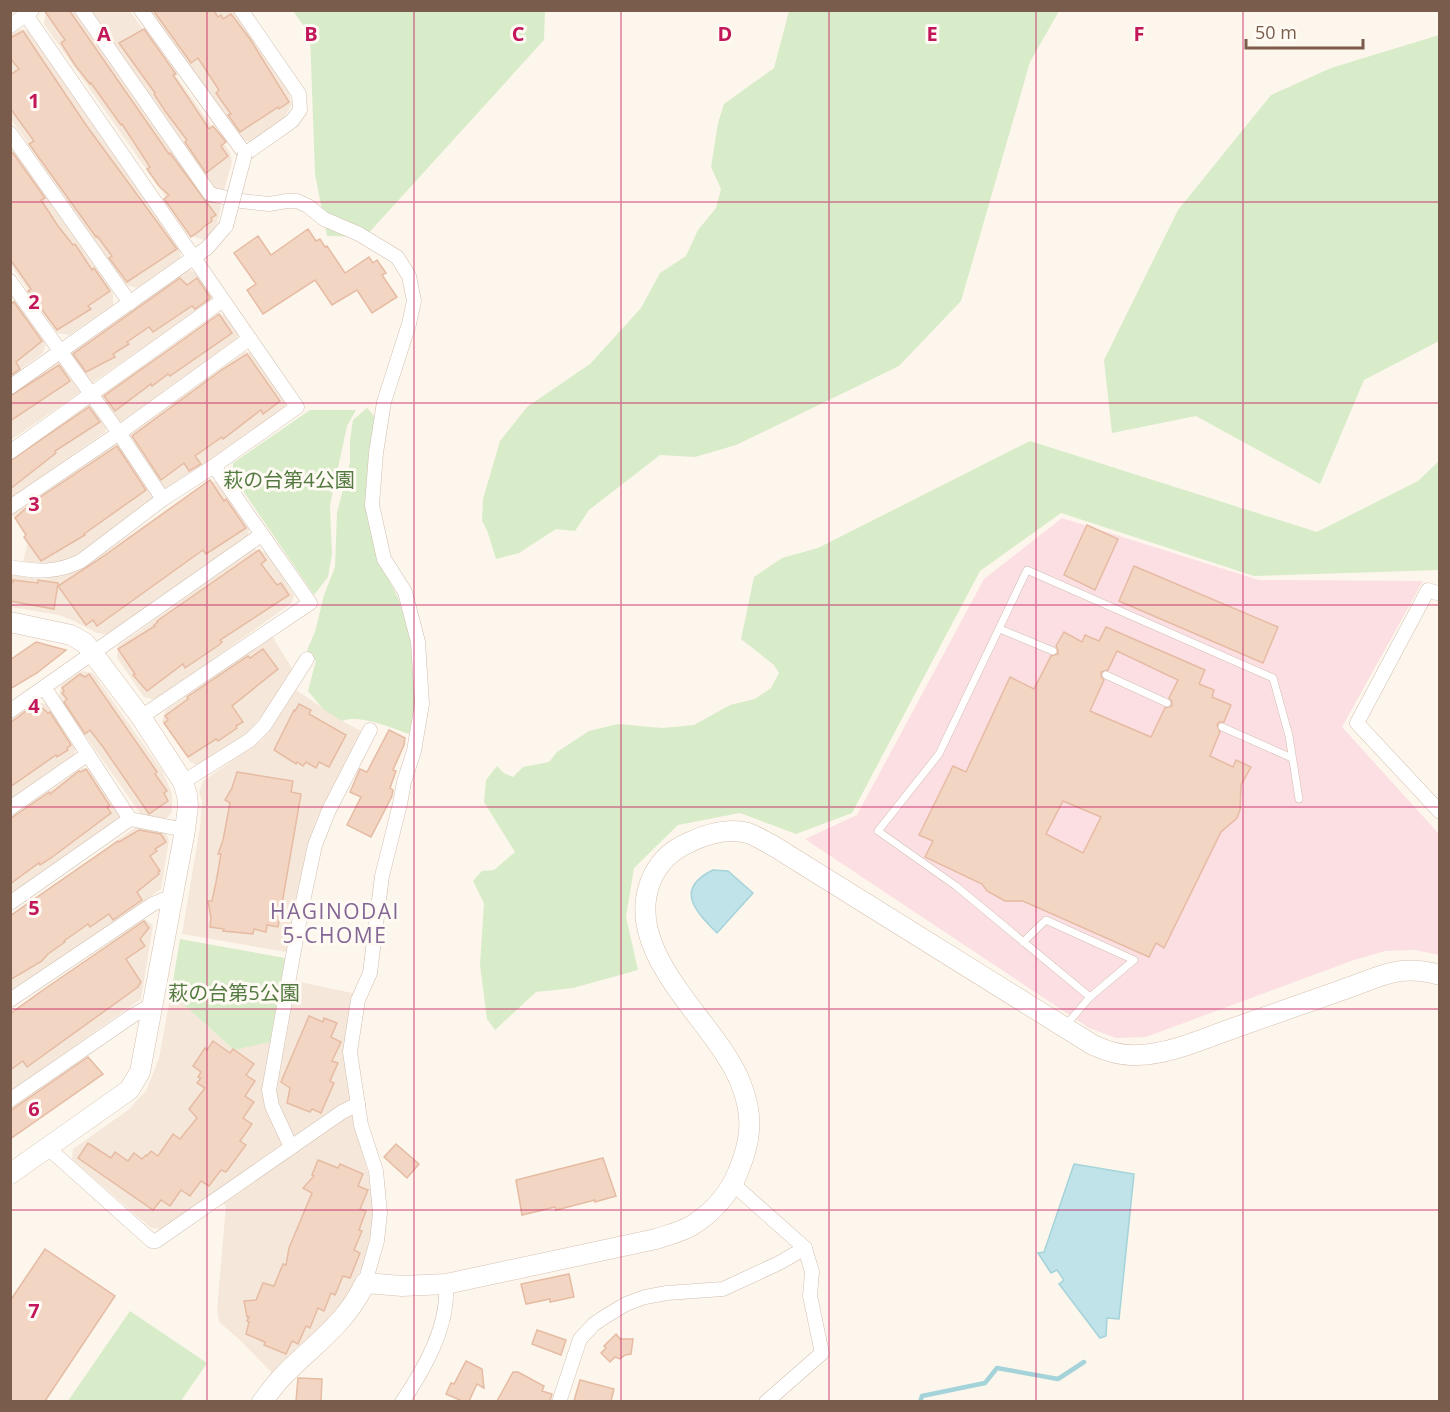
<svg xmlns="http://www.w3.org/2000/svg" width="1450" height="1412" font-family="'Open Sans','Noto Sans JP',sans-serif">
  <rect width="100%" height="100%" fill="#fdf6ec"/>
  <!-- residential -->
  <g fill="#f5e8da">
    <polygon points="46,10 76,11 218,199 221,207 216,226 205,240 194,237 44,24"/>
    <polygon points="90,11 130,11 230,152 232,162 224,190 214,188"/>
    <polygon points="148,11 234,11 288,88 292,104 284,118 252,142 239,139"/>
    <polygon points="20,29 31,31 181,246 180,258 137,288 125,285 11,119 10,35"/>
    <polygon points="10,145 113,293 113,305 69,335 57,333 11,265"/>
    <polygon points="189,270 199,273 216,298 89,385 70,357 72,350"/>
    <polygon points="11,300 19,302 46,342 43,353 11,376"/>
    <polygon points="226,312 239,331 237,340 122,422 115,419 98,396"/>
    <polygon points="245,352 255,353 286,397 284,410 170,490 163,488 129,440 130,433"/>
    <polygon points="57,361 63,363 82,391 11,440 11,393"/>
    <polygon points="90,402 107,426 105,432 11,498 11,457"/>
    <polygon points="114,444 121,445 155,495 155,501 80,554 63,562 45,565 23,562 29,537 12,514"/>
    <polygon points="208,481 219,482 250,527 247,538 109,635 97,633 72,620 59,615 11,607 10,573 42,579 63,576 81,569"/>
    <polygon points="254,549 266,552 294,595 292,603 156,700 144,697 117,658 118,646"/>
    <polygon points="272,636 293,670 270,705 249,732 199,766 190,762 162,722 165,711"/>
    <polygon points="82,671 93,673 163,772 172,794 172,812 165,820 142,816 59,698 61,685"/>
    <polygon points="296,690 342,721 361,731 317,818 308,844 292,934 286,952 182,934 200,827 202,801 199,792 203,781 262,740"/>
    <polygon points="36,702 48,704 76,744 74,757 10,801 10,720"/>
    <polygon points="82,768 93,770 121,812 118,821 11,897 11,818"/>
    <polygon points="140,824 164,828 169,840 161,889 11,993 11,915"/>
    <polygon points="144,919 153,925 141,999 11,1091 11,1012"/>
    <polygon points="296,981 357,994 354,1124 371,1183 374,1222 369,1251 355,1283 340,1308 273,1374 242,1342 219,1322 217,1309 226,1206 212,1193 162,1229 151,1228 72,1159 73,1149 128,1110 146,1091 159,1058 171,993 233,1049 270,1042 285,1043"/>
  </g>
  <!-- medical -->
  <polygon fill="#fbdfe3" points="1062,518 1259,580 1423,581 1342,727 1439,834 1439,955 1415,950 1385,951 1354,960 1146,1037 1116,1038 1089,1028 805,839 857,815 984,579"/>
  <!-- green -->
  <g fill="#d8ecc9">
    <polygon points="293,11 545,11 544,40 365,237 327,236 315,174 310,35"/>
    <polygon points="789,11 1059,11 1030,62 961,301 899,366 736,445 695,457 660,455 589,510 575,531 556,529 519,553 496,559 487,530 482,521 483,499 500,441 527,407 590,364 641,308 660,273 686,256 698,230 716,208 721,189 711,167 718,123 724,104 774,68"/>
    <polygon points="1439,35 1439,341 1364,380 1320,484 1196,416 1112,433 1104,360 1178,210 1271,95 1331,68"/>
    <path d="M367 408 374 416 368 483 380 562 398 598 410 636 416 704 409 734C391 728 360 714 342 721L323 709 308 691 316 661 307 650 315 632 324 595 335 567 337 513 350 462V441L353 420Z"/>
    <polygon points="310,410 356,410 347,426 330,505 332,554 328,577 314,595 233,476 233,463"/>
    <polygon points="1030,441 1317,532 1418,481 1439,461 1439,570 1254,576 1061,513 980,571 852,813 796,834 740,813 678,825 634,868 626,917 638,970 573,988 536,992 495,1030 487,1019 480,965 484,903 473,881 482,871 494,870 515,852 484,802 486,780 497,766 504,773 513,777 523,767 549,762 557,752 589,731 618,724 662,728 694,725 730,705 755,699 771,688 779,673 774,665 741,639 754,577 782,558 818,548"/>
    <polygon points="180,939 285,958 270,1042 234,1050 171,993"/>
    <polygon points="130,1311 207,1363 181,1401 68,1401"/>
  </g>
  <!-- water -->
  <g fill="#bfe3e8" stroke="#a5d3da" stroke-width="1.5">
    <path d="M713 870 728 871 753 893 717 933C695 911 674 889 713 870Z"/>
    <polygon points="1074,1164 1134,1174 1119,1319 1107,1318 1106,1336 1100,1338 1059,1284 1064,1280 1057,1270 1051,1273 1038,1253 1044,1252"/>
  </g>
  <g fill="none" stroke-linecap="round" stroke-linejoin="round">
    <!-- stream -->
    <polyline stroke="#a5d3da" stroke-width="4.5" points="920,1402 922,1396 985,1383 997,1368 1058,1379 1084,1362"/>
  </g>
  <!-- building -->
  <g fill="#f3d5c3" stroke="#e6bba3" stroke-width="1.5" fill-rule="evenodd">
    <polygon points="44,10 69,10 169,154 170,153 216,215 211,218 212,221 202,228 202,229 191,237 164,199 169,195 159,186 147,169 150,167 122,124 121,125 91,83 90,84 75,65 61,43 65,40"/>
    <polygon points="153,10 213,10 218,17 221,15 223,19 231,14 250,39 289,102 279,109 278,107 240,132 228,115 231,114 216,93 219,90 198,58 191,63"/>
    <polygon points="144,29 176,74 173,75 209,129 213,126 226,142 221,146 228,156 206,173 185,142 187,140 165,111 154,94 155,93 119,43"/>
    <polygon points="23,31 86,125 177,249 127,282 109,258 112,256 97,236 96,237 29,144 34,141 10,108 10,75 19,69 10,58 10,38"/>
    <polygon points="13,153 45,198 41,200 58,226 73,245 75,244 92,270 94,268 110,291 88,306 91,309 57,330 28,291 31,289 10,259 10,154"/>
    <polygon points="308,229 316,241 320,239 325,247 327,246 345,273 369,257 373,263 377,260 386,273 382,275 397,297 372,313 357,290 332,305 315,280 263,314 247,290 256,284 234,253 258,236 271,255"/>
    <polygon points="180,278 187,285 197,278 210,297 209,299 195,309 192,306 153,332 149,327 127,342 129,344 113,354 115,357 86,372 73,354"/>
    <polygon points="14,302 42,341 16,362 20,369 10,376 10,304"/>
    <polygon points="219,314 232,333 170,376 168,374 152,386 151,384 115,411 104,396"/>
    <polygon points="247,354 280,401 263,414 261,410 223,439 222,437 195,456 201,464 189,471 184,463 161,480 132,436 223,369"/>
    <polygon points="59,365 70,381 10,421 10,396"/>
    <polygon points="89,407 100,422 55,451 56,453 10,489 10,461"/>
    <polygon points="117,446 146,490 84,534 85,535 41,561 24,537 26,535 15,518 33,502"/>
    <polygon points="210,480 224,501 226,499 246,528 206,554 203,550 97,626 93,620 86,625 58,586 101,558"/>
    <polygon points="1087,525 1118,539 1095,590 1064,575"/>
    <polygon points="259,550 266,560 261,564 277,585 281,583 289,595 220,640 222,642 219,645 185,668 183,664 147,691 133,675 135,674 118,649 155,626 154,625 158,622 157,621"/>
    <polygon points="1134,566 1278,627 1263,663 1119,601"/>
    <polygon points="13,580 38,583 38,580 58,583 54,609 10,601 10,582 13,582"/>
    <path d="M1106 627 1205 670 1199 684 1214 690 1212 697 1231 705 1224 722H1219L1217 725 1220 732 1210 756 1233 767 1236 760 1251 767 1241 785 1240 810 1237 818 1221 832 1164 948 1156 943 1149 957 1023 901H1005L987 891 982 884 925 857 933 841 919 835 953 766 966 772 1010 677 1034 689 1051 656 1058 654V650L1056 646 1064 632 1082 642 1085 635 1099 641ZM1117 651 1178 680 1169 698 1172 702V706L1165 708 1151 737 1090 711 1104 680 1101 676V672L1108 670ZM1063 801 1101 817 1083 853 1046 834Z"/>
    <polygon points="36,642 66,650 37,673 10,689 10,660"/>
    <polygon points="263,649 278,669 232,706 243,722 236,726 237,728 218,741 216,739 188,757 164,723 168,720 165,716 188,699 187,697 248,656 250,658"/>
    <polygon points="80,674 85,677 89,674 157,772 155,774 167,791 164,793 168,801 149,814 103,747 90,730 85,734 64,702 67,699 62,693 64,691 62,688"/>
    <polygon points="299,704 311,710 309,714 346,735 329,767 319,762 316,768 306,762 303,766 297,762 296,764 274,750 294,710 295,711"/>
    <polygon points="39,705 48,713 50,712 71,745 67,748 68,750 57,757 56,755 10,787 10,723 33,706 35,708"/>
    <polygon points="389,730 405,738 404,745 393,770 396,771 390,788 393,790 392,796 371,837 347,825 361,797 350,792 360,769 367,772"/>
    <polygon points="86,769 110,806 107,807 111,813 51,858 40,865 39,863 10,884 10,819 49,792 50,794 79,771 81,772"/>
    <polygon points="237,772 293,781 291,792 301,794 278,927 267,925 266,932 254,929 253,934 223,931 224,929 210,927 211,918 208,901 212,901 216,882 221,854 218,854 223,840 230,803 225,800 232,788"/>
    <polygon points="139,830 161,834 166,842 155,849 157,851 150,856 160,871 158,872 159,874 137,892 142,900 113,920 109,914 90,927 88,924 64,941 65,942 48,954 42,961 10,980 10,916 118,841 119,842"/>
    <polygon points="144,921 149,928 140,939 145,946 126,959 141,982 138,987 27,1067 23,1061 10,1070 10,1014 43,990"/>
    <polygon points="309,1016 323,1022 324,1018 337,1023 331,1037 341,1042 332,1061 338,1063 330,1081 334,1083 321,1113 312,1109 310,1112 287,1103 290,1088 281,1082"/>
    <polygon points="213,1041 230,1053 233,1049 254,1064 246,1075 255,1081 245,1096 254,1102 243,1118 252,1124 240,1141 246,1145 226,1172 221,1170 209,1186 201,1181 190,1196 181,1190 170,1206 161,1200 153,1210 78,1158 88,1143 111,1158 115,1152 128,1161 134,1153 142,1159 146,1155 147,1156 151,1151 158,1156 173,1134 180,1139 197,1118 189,1109 205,1088 197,1083 201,1078 198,1077 201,1072 193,1066 205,1048 207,1050"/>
    <polygon points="88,1057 103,1074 10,1139 10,1111"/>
    <polygon points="396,1144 419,1164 407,1178 384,1157"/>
    <polygon points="603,1158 616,1196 595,1202 595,1200 556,1210 555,1207 522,1215 516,1180"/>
    <polygon points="318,1160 338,1168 340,1164 363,1174 358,1186 368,1190 360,1209 366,1211 359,1230 362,1231 354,1250 360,1253 350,1278 343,1276 335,1295 331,1293 324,1311 318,1308 310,1328 306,1326 298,1344 292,1341 286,1354 264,1345 265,1342 246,1334 249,1322 247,1321 249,1317 247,1317 244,1301 256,1300 263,1283 274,1286 283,1264 286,1265 289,1248 312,1193 303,1188 314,1176 312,1175"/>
    <polygon points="45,1249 115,1296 45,1401 10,1401 10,1301"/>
    <polygon points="569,1274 574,1297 550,1302 550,1299 526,1304 521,1284"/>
    <polygon points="537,1330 566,1340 561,1355 532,1344"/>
    <polygon points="616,1334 620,1339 633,1339 631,1354 625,1355 620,1359 615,1357 610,1362 601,1353 606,1348 604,1346"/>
    <polygon points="466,1361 482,1369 484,1388 477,1384 469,1401 462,1401 446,1394 451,1383 454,1384"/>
    <polygon points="513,1372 518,1372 544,1386 542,1391 552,1394 550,1401 497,1401"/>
    <polygon points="298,1378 322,1379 321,1401 296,1401"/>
    <polygon points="580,1380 614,1389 611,1401 574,1401"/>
  </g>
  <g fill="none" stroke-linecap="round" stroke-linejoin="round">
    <!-- lane casing -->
    <g stroke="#d1beb0" stroke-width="8">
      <g id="lane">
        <polyline points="1000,629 1053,651"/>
        <polyline points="1106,675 1167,703"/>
        <polyline points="1222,727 1292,758"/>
        <polyline points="1023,942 1046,920 1134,960 1090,997"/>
        <polyline points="1066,1025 1090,997 956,886 878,831 939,754 1027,570 1273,678 1289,736 1299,799"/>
      </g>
    </g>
    <!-- street casing -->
    <g stroke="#d1beb0" stroke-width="15">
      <g id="street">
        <polyline points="82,10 210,194 241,201 269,204 287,201 297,201 308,206 324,219 359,234 397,257 409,276 414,301 409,324 384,402 376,453 372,505 384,559 405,592 418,642 422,704 414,751 404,782 400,804 382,876 370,973 358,1000 350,1052 361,1125 376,1171 380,1213 377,1241 365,1283"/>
        <polyline points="141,10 245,154 292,121 300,110 299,94 241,10"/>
        <polyline points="26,15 297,407 214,466 310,603 141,717"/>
        <polyline points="10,26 32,10"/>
        <polyline points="10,133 130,303"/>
        <polyline points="10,281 119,433 163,499"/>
        <polyline points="10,387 207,248 226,226"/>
        <polyline points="10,452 223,300"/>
        <polyline points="10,507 119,433 249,339"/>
        <path d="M10 567C37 572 57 573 81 561L163 499 214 466"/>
        <polyline points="1440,594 1428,590 1357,723 1440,812"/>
        <polyline points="44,687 130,819 185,830"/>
        <polyline points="10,711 261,535"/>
        <polyline points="183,782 250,740 264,726 307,659"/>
        <polyline points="10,808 88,754"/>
        <polyline points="10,903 130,819"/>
        <polyline points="10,1000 153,904 173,896"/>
        <polyline points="10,1100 132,1016 153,1004"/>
        <polyline points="291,1147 272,1106 269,1090 301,911 315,845 329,810 370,730"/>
        <polyline points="48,1148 152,1241 156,1241 342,1112 358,1104"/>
        <polyline points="733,1184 805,1248 812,1272 810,1296 822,1353 766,1402"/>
        <path d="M402 1402C425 1368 449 1326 446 1284"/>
        <polyline points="559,1402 580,1339 594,1324 606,1316 626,1304 645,1297 667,1293 723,1289 779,1263 805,1248"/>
      </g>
    </g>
    <!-- secondary casing -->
    <g stroke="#d6c0b0" stroke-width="21">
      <g id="secondary">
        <polyline points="10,622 71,635 85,643 141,717 183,782 187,795 188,806 185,830 140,1072 129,1090 10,1174"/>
        <path d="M262 1402C269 1393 275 1384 283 1376 312 1346 347 1323 365 1283L402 1286 446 1284 656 1239C667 1235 681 1232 691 1226 711 1214 729 1195 738 1172 751 1141 754 1117 741 1084 718 1023 623 956 650 883 657 864 671 850 690 842 707 834 729 828 748 833 756 836 764 841 772 845L1093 1045C1106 1051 1122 1056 1137 1055 1171 1054 1202 1039 1234 1028 1270 1015 1306 1003 1342 990 1380 977 1398 963 1440 975"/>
      </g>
    </g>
    <!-- lane -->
    <use href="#lane" stroke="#fff" stroke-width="7"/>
    <!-- street -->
    <use href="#street" stroke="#fff" stroke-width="14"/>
    <!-- secondary -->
    <use href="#secondary" stroke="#fff" stroke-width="20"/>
    <!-- street-bridge casing -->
    <g stroke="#d1beb0" stroke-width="15" stroke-linecap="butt">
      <polyline id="street-bridge" points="226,226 245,154"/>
    </g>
    <!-- street-bridge -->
    <use href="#street-bridge" stroke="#fff" stroke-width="14"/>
  </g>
  <!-- grid -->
  <path fill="none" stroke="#c2185b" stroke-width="1.5" stroke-opacity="0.55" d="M207 10V1402M414 10V1402M621 10V1402M829 10V1402M1036 10V1402M1243 10V1402M10 202H1440M10 403H1440M10 605H1440M10 807H1440M10 1009H1440M10 1210H1440"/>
  <g text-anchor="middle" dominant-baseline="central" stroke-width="6" stroke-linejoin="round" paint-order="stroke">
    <!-- park labels -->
    <g font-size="20" fill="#537a41" stroke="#fffaf3">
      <text x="289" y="479">萩の台第4公園</text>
      <text x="234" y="992">萩の台第5公園</text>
    </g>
    <!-- neighbourhood labels -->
    <g font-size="21" letter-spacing="1.5" fill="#846695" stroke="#fffaf3">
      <text x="335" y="911">HAGINODAI<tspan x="335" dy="24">5-CHOME</tspan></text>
    </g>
  </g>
  <g font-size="20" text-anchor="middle" font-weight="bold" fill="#c2185b" stroke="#fffaf3" stroke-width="6" stroke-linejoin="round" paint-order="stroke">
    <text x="104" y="41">A</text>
    <text x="311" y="41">B</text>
    <text x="518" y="41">C</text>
    <text x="725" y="41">D</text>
    <text x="932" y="41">E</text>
    <text x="1139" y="41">F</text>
    <text x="34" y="108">1</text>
    <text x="34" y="309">2</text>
    <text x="34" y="511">3</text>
    <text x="34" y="713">4</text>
    <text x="34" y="915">5</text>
    <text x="34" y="1116">6</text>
    <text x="34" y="1318">7</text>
  </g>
  <!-- border -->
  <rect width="1450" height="1412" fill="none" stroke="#7a5c4d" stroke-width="24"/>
  <!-- scale -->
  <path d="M1246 39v9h117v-9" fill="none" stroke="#7a5c4d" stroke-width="3"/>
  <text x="1255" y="39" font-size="18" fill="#7a5c4d" stroke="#fffaf3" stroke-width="4.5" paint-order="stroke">50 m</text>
</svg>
